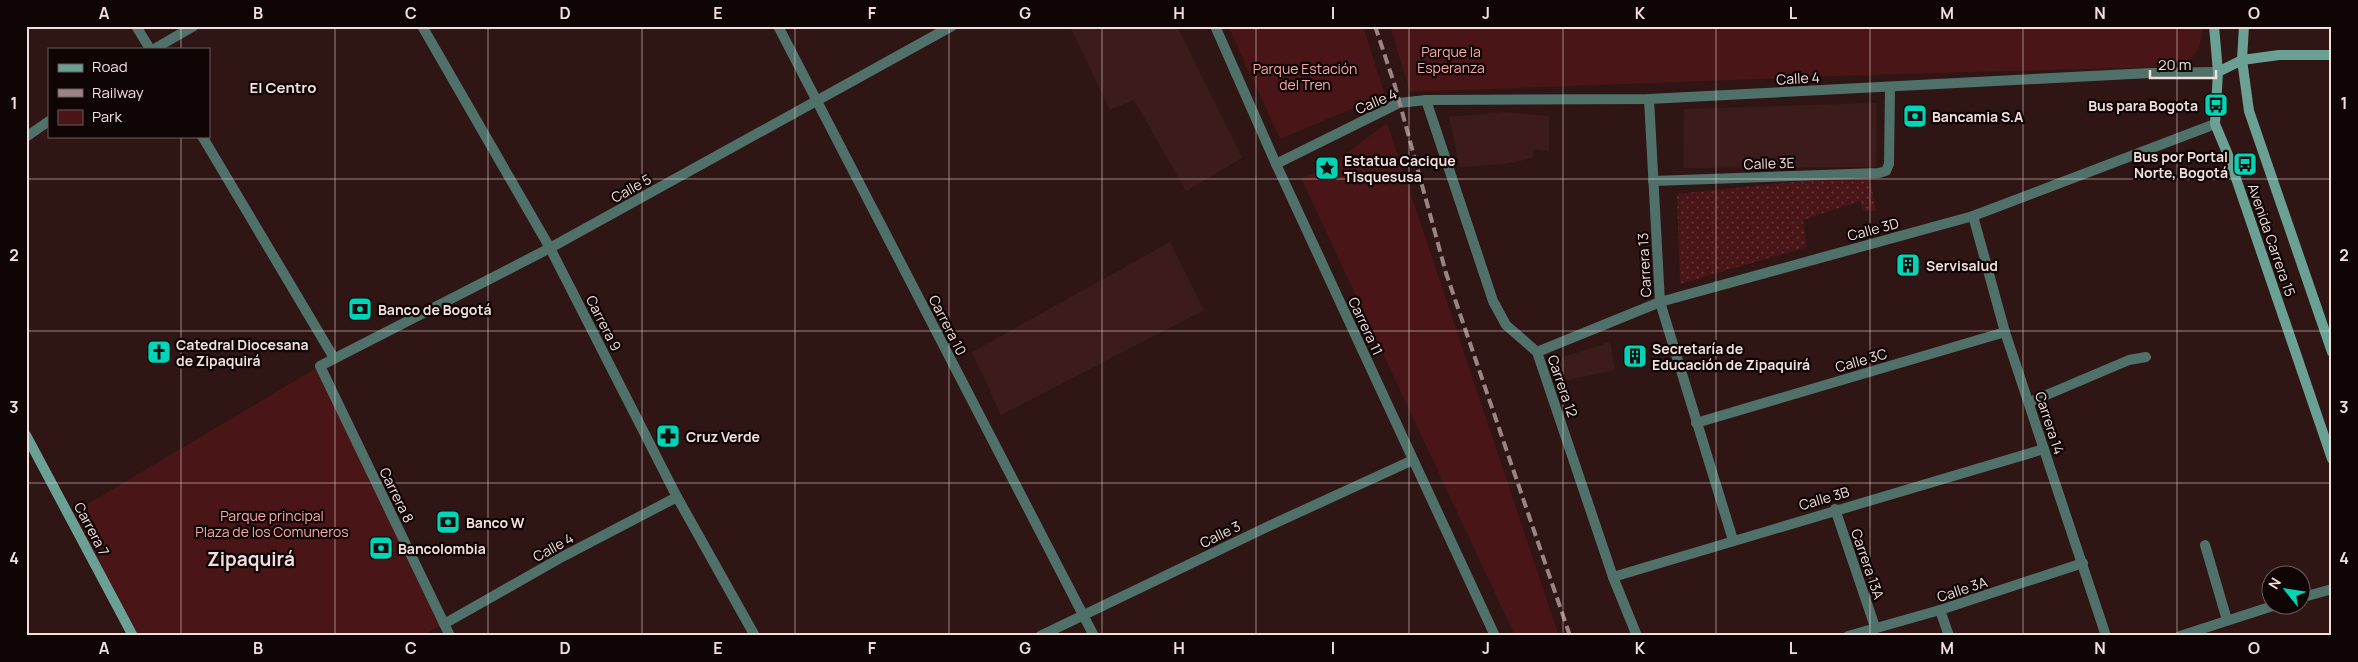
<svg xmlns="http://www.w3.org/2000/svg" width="2358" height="662" font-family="Manrope,sans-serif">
  <defs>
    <pattern id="grass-dots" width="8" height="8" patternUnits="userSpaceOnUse" patternTransform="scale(1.25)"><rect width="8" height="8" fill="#491516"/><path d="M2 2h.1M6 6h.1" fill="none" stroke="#643737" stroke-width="1.8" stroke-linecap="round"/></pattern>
  </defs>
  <rect width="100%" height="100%" fill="#2f1615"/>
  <!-- built -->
  <g fill="#3c1c1b">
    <polygon points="1070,26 1177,26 1242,158 1186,191 1134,100 1110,110"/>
    <polygon points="1877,103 1876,167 1683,168 1684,109"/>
    <polygon points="1503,112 1549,116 1549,152 1534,149 1532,158 1506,164 1460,167 1449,117"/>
    <polygon points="1170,242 1204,310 1001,415 972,352"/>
    <polygon points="1610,342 1615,370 1559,382 1554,360"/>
  </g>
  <!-- grass -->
  <polygon fill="url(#grass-dots)" points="1869,174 1876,211 1863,211 1860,201 1803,220 1807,247 1680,284 1677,194"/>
  <!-- green -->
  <g fill="#491516">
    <polygon points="1228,26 1363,26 1385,95 1280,139"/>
    <path d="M1390 26H2203C2200 55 2193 61 2165 67L1896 74 1410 92Z"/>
    <polygon points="1387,123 1559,636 1515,636 1301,178 1327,168"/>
    <polygon points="320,366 444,624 421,636 133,636 69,515"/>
  </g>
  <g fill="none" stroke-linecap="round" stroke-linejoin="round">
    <!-- street -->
    <g stroke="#507169" stroke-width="10">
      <polyline points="136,26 150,49"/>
      <polyline points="422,26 550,248 677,497 755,636"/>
      <polyline points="778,26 1094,636"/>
      <polyline points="1215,26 1276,164 1495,636"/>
      <polyline points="154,49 194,26"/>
      <polyline points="1649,99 1660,302 1733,540"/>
      <polyline points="1426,100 1493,301 1506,325 1537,352 1613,577 1637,636"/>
      <polyline points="202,136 334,358"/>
      <polyline points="26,137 49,121"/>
      <polyline points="1276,164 1399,103 1426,100 1649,99 2150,73 2218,72"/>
      <polyline points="1653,181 1879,173 1886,171 1889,164 1890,87"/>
      <polyline points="1973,216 2005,332 2106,636"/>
      <polyline points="1537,352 1660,302 1973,216 2215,124"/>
      <polyline points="2030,402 2129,360 2146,357"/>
      <polyline points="1696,423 2005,332"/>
      <polyline points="1835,509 1875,627"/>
      <polyline points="2205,545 2227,620"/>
      <polyline points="1613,577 2044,449"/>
      <polyline points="2300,598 2332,589"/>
      <polyline points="1940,610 1949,636"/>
      <polyline points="444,624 562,557 677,497"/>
      <polyline points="450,636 320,366 550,248 952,26"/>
      <polyline points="1040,636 1269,526 1413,460"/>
      <polyline points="1848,636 1940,610 2083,563"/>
      <polyline points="2180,636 2279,604"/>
    </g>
    <!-- secondary -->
    <g stroke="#6aa194" stroke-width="10">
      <polyline points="2214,26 2218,72 2215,124 2228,155 2332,459"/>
      <polyline points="2244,26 2242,60 2249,111 2332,352"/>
      <polyline points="2218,72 2242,60 2279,55 2332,55"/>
      <polyline points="26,435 133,636"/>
    </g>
    <!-- rail -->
    <polyline stroke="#9a8584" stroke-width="4" stroke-dasharray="10 5" stroke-linecap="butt" points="1375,26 1395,86 1446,273 1570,636"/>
  </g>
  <!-- grid -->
  <path fill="none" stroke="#f1dedd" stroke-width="1" stroke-opacity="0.55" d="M181 26V49M335 26V636M488 26V636M642 26V636M795 26V636M949 26V636M1102 26V636M1256 26V636M1409 26V636M1563 26V636M1716 26V636M1870 26V636M2023 26V636M2177 26V636M181 136V636M26 179H2332M26 331H2332M26 483H2332"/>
  <!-- icons -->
  <defs>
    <g id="bus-square" transform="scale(1.25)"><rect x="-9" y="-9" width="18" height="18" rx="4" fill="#00d5b7" stroke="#100505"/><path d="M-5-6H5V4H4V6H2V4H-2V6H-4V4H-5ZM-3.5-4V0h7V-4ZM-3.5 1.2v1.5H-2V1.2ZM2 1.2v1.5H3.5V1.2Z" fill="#111"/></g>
    <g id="bank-square" transform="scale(1.25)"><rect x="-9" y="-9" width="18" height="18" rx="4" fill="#00d5b7" stroke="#100505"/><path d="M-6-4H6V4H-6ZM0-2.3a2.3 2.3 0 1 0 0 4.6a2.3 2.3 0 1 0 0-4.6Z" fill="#111"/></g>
    <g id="sight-square" transform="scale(1.25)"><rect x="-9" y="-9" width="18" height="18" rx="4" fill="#00d5b7" stroke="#100505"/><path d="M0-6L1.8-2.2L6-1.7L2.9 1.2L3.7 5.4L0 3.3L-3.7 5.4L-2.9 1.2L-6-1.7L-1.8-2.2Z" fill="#111"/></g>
    <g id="building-square" transform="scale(1.25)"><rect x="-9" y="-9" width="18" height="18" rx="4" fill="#00d5b7" stroke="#100505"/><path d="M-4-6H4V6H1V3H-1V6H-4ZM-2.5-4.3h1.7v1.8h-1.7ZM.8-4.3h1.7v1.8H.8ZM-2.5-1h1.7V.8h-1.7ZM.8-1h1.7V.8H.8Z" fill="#111"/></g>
    <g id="church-square" transform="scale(1.25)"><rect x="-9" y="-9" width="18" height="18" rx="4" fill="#00d5b7" stroke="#100505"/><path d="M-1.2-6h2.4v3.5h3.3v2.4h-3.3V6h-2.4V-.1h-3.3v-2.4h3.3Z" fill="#111"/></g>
    <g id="pharmacy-square" transform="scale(1.25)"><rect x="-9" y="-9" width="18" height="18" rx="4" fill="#00d5b7" stroke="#100505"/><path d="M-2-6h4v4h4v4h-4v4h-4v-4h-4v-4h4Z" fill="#111"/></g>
  </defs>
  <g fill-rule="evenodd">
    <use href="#bus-square" x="2216" y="105"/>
    <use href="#bank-square" x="1915" y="116"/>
    <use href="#bus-square" x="2245" y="164"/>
    <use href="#sight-square" x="1327" y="168"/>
    <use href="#building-square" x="1908" y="265"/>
    <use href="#bank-square" x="360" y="309"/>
    <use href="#church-square" x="159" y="352"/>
    <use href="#building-square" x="1635" y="356"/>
    <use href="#pharmacy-square" x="668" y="436"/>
    <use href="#bank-square" x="448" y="522"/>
    <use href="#bank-square" x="381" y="548"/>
  </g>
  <g text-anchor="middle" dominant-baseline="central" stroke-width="4.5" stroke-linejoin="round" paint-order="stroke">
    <!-- park labels -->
    <g font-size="14" fill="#f9a9a4" stroke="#100505">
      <text x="1451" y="51">Parque la<tspan x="1451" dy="16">Esperanza</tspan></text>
      <text x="1305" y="68">Parque Estación<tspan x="1305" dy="16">del Tren</tspan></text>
      <text x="272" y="515">Parque principal<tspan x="272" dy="16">Plaza de los Comuneros</tspan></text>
    </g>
    <!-- street labels -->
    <g font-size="14" fill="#f1dedd" stroke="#100505">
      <text transform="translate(1798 78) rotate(-3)">Calle 4</text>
      <text transform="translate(1376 101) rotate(-23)">Calle 4</text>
      <text transform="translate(1769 163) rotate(-2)">Calle 3E</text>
      <text transform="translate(631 188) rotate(-29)">Calle 5</text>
      <text transform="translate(1873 229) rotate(-15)">Calle 3D</text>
      <text transform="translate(2272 240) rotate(71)">Avenida Carrera 15</text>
      <text transform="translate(1644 265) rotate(-93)">Carrera 13</text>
      <text transform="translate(604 323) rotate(63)">Carrera 9</text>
      <text transform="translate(948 325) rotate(63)">Carrera 10</text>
      <text transform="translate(1366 326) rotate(65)">Carrera 11</text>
      <text transform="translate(1861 360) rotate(-16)">Calle 3C</text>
      <text transform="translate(1563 386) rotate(71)">Carrera 12</text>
      <text transform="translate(2050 423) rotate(72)">Carrera 14</text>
      <text transform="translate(397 495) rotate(64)">Carrera 8</text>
      <text transform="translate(1824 498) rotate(-16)">Calle 3B</text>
      <text transform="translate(92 529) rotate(62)">Carrera 7</text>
      <text transform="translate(1220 534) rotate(-26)">Calle 3</text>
      <text transform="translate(553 547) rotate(-29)">Calle 4</text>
      <text transform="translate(1868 564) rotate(71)">Carrera 13A</text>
      <text transform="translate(1962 589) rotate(-18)">Calle 3A</text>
    </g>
    <!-- poi labels -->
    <g font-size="14" font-weight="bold" fill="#f1dedd" stroke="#100505" text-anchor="start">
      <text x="2198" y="105" text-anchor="end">Bus para Bogota</text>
      <text x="1932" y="116">Bancamia S.A</text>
      <text x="2228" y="156" text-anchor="end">Bus por Portal<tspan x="2228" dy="16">Norte, Bogotá</tspan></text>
      <text x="1344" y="160">Estatua Cacique<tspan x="1344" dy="16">Tisquesusa</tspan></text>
      <text x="1926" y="265">Servisalud</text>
      <text x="378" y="309">Banco de Bogotá</text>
      <text x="176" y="344">Catedral Diocesana<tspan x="176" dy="16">de Zipaquirá</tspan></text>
      <text x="1652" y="348">Secretaría de<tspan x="1652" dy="16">Educación de Zipaquirá</tspan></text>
      <text x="686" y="436">Cruz Verde</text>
      <text x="466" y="522">Banco W</text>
      <text x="398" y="548">Bancolombia</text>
    </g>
    <!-- neighbourhood labels -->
    <g font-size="15" font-weight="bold" fill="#f1dedd" stroke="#100505">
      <text x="283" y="87">El Centro</text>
    </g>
    <!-- district labels -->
    <g font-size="19" font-weight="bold" fill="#f1dedd" stroke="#100505">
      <text x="251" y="559">Zipaquirá</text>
    </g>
  </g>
  <!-- border -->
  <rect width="2358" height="662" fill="none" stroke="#100505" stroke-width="55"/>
  <!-- legend -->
  <rect x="48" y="48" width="162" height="90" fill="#100505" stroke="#6a5c5b"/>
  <rect x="58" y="64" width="25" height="8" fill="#6aa194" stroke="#6a5c5b"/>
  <text x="92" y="72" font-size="15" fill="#f1dedd">Road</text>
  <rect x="58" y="89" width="25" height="8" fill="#9a8584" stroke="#6a5c5b"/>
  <text x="92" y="98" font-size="15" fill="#f1dedd">Railway</text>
  <rect x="58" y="110" width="25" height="15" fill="#491516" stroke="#6a5c5b"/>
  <text x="92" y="122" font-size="15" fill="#f1dedd">Park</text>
  <!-- north arrow -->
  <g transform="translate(2286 590) rotate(300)"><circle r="24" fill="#100505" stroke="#6a5c5b"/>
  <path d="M0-4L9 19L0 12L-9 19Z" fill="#00d5b7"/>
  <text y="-8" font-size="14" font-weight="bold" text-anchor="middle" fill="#f1dedd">N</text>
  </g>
  <!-- scale -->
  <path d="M2150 70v8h66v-8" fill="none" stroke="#f1dedd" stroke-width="2.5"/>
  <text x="2158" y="70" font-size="15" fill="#f1dedd" stroke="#100505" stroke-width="4" paint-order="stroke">20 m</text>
  <rect x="28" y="28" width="2302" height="606" fill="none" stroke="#f1dedd" stroke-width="2"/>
  <g font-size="16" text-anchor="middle" font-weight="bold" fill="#f1dedd">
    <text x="104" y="19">A</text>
    <text x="258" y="19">B</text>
    <text x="411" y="19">C</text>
    <text x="565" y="19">D</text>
    <text x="718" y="19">E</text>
    <text x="872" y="19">F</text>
    <text x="1025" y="19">G</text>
    <text x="1179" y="19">H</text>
    <text x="1333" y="19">I</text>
    <text x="1486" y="19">J</text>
    <text x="1640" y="19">K</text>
    <text x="1793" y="19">L</text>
    <text x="1947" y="19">M</text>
    <text x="2100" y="19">N</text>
    <text x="2254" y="19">O</text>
    <text x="14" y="109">1</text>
    <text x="2344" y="109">1</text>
    <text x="14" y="261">2</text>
    <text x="2344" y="261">2</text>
    <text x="14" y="413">3</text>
    <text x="2344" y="413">3</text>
    <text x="14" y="564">4</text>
    <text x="2344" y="564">4</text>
    <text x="104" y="654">A</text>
    <text x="258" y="654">B</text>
    <text x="411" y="654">C</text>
    <text x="565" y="654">D</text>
    <text x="718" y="654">E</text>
    <text x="872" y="654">F</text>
    <text x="1025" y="654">G</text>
    <text x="1179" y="654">H</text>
    <text x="1333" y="654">I</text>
    <text x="1486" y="654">J</text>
    <text x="1640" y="654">K</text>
    <text x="1793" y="654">L</text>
    <text x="1947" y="654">M</text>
    <text x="2100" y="654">N</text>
    <text x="2254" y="654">O</text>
  </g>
</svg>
